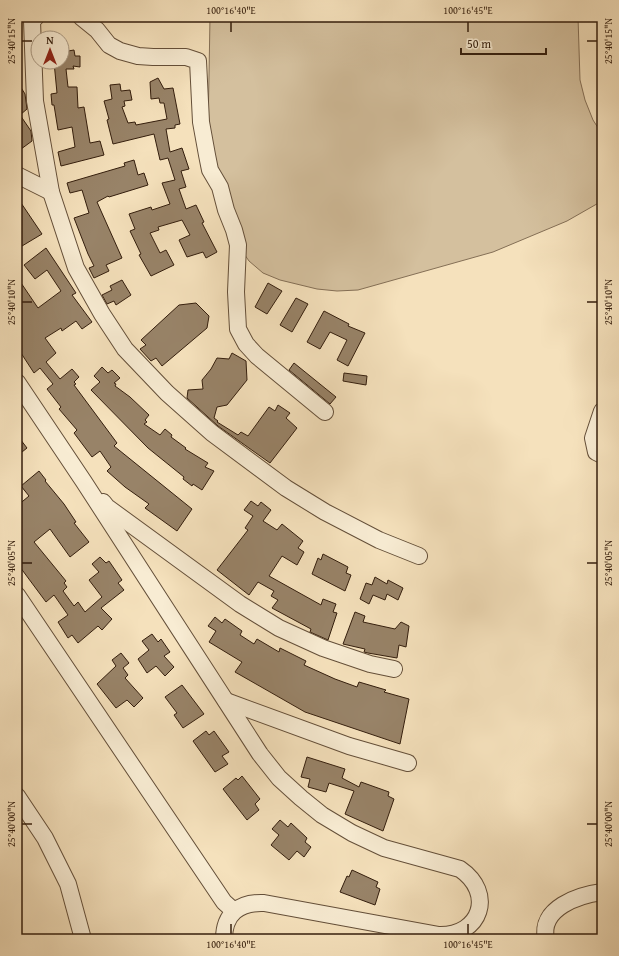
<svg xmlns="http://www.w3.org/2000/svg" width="619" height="956" font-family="'Gentium Book Plus',serif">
  <rect width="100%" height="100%" fill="#f5e1bc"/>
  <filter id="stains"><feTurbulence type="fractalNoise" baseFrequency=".005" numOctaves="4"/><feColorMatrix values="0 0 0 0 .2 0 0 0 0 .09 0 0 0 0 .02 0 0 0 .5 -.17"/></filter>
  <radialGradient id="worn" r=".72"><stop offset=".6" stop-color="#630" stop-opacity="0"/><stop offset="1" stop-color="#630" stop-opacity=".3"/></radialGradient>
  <!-- green -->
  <polygon fill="#d4c09e" stroke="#846f56" points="210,17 578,17 580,80 585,100 593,120 602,134 602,201 567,221 493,252 358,290 337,291 317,289 280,280 263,273 249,261 238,245 208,134"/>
  <!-- building -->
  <g fill="#988368" stroke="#341e0d">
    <polygon points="74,50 75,56 80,56 80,67 73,66 74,69 66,69 68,87 77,87 78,108 84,107 90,143 100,141 104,155 61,166 58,152 75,147 72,127 58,130 54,105 52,105 51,94 57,93 54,62 62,62 62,52"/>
    <polygon points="158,78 164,89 173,88 180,124 175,125 175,128 166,129 170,152 182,148 189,169 181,171 186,187 179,189 186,209 196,205 204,222 202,223 217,252 206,258 203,252 187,257 179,240 190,235 182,220 158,227 159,230 150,233 160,253 166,250 174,265 151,276 139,255 141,254 130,231 135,229 129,214 151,207 152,210 170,204 162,183 175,180 168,158 160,160 154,134 113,144 107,120 109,119 104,101 112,99 110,85 120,84 121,91 130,90 132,100 124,101 125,106 122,107 128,123 135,122 136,125 167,119 164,103 160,103 159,98 151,99 150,82"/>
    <polygon points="17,81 25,94 27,109 20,115 31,131 32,141 17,152"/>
    <polygon points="134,160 138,175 144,173 148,185 109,197 108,196 97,202 122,258 106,265 109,271 94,278 89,268 94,266 88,254 74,218 89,213 82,190 70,193 67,183 125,166 124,163"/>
    <polygon points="17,197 42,234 17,249"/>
    <polygon points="46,248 76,293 72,295 92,322 82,329 76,321 62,331 61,328 45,338 56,353 46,362 60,379 72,369 79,377 74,382 76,384 74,385 117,443 114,446 192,509 177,531 145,508 149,504 125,487 107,471 111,467 100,451 92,457 74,433 77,430 59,409 61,407 47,389 53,384 40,368 34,373 21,353 17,356 17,277 38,308 61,291 47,270 35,279 24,265"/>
    <polygon points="122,280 131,295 116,305 114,301 107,304 102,295 112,290 110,286"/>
    <polygon points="268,283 282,291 267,314 255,307"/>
    <polygon points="296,298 308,304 292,332 280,325"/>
    <polygon points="196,303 209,316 207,328 162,366 156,358 151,361 140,349 146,345 141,340 179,305"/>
    <polygon points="324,311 349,324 348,326 365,333 348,366 337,360 347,340 330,332 320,349 307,342"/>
    <polygon points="232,353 246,361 247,380 227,405 217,407 214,418 218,421 217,422 238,435 241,432 248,436 269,407 275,411 278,405 290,413 286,418 297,428 270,463 218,426 187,398 188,390 203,389 202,380 211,369 217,358 229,359"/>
    <polygon points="294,363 336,397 330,404 289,370"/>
    <polygon points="102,367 108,373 112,370 120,378 114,383 116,384 115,386 130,397 149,415 145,420 147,422 144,424 160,435 165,429 172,435 171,437 186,448 185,449 208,463 205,467 214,471 202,490 193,484 192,486 183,479 184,477 148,448 91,390 100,382 94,376"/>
    <polygon points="344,373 367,376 366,385 343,381"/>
    <polygon points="17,435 27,448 17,456"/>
    <polygon points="39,471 46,480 45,481 64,504 76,522 74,523 89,542 70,557 50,529 34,542 66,581 64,583 67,587 63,591 74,606 78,602 85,612 102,597 89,580 99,572 92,564 100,557 106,563 109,561 122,580 118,583 124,590 101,608 112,619 102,630 98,626 78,643 72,635 68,638 58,622 68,615 54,595 46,602 17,563 17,506 29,496 21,486"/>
    <polygon points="251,501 258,506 261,502 271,510 263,521 277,530 282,524 303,541 298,548 304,552 297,565 282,556 269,576 321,605 323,599 336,604 333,612 337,613 328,640 310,632 311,629 272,608 278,600 271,596 274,591 258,582 249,595 217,570 248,530 245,528 253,516 244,510"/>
    <polygon points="323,554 348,567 346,573 351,575 345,591 312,574 318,558 321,560"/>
    <polygon points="375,577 387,584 388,580 403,588 398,600 387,594 385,600 373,595 369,604 360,599 366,583 372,585"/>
    <polygon points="355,612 365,616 363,622 395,629 401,622 409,626 406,647 399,645 397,658 368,653 364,652 365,649 343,644"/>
    <polygon points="215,617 222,623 225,619 242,631 240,635 254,644 257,639 279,652 280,648 306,661 304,665 335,679 357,687 359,682 386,690 384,692 409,699 400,744 305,712 235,672 242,662 209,642 216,631 208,626"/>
    <polygon points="152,634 158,642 161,639 170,652 164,656 174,667 165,676 156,666 147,673 138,659 149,650 142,641"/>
    <polygon points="121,653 129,663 123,668 128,675 125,678 143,698 134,707 127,700 116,708 97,684 116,666 112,660"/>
    <polygon points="182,685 204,714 183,728 174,715 177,713 165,697"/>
    <polygon points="206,731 209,735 214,731 229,752 222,756 228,764 215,772 193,741"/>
    <polygon points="307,757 345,769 342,778 359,787 361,782 389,792 388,796 394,799 383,831 345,814 354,791 329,783 326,792 308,787 310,779 301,777"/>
    <polygon points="242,776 260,799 255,804 259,810 247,820 223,789 236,778 238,780"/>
    <polygon points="280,820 288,827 291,823 307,838 305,842 311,847 304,857 297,851 289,860 271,845 279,835 272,829"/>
    <polygon points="352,870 378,882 376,887 380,889 375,905 340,892 347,876 349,877"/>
  </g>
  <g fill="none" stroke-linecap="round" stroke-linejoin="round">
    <!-- minor casing -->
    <g stroke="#644f39" stroke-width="18">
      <g id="minor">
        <polyline points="36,17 32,21 35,101 51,192 76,268 102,314 125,349 167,393 212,433 286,488 325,512 379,540 419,556"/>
        <polyline points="81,17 97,30 109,45 120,51 138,56 153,57 186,57 198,61 201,122 207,155 210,170 220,187 226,210 234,230 238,245 236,292 238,329 246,344 257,356 325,412"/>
        <polyline points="17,175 51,192"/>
        <path d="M17 382 84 482 260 754 279 778 301 798 322 815 352 833 384 848 460 869C495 893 481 936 439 935L264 903C239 902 224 914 224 939"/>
        <polyline points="602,411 593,438 596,452 602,455"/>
        <polyline points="103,502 107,507 240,604 279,628 323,648 370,664 394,669"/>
        <polyline points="17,595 224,902 234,911"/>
        <polyline points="226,701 349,746 408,763"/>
        <polyline points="17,796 45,838 68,884 83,939"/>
        <path d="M546 939C539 908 579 895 602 892"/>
      </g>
    </g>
    <!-- minor -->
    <use href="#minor" stroke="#f8ecd3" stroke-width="16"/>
  </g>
  <!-- ticks -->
  <path fill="none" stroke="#341e0d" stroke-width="1.5" d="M231 22V32M468 22V32M22 41H32M587 41H597M22 302H32M587 302H597M22 563H32M587 563H597M22 824H32M587 824H597M231 924V934M468 924V934"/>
  <!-- margin -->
  <rect width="619" height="956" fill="none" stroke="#f5e1bc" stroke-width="44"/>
  <!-- north arrow -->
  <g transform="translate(50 50)"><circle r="19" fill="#f8ecd3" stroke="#aa9a84"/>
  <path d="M0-3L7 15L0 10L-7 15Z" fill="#8f2418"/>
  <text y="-6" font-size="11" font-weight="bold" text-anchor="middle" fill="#341e0d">N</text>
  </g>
  <!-- scale -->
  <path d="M461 48v6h85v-6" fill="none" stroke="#341e0d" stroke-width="2"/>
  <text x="467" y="48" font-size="12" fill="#341e0d" stroke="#f8ecd3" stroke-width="3" paint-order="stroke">50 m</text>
  <rect x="22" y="22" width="575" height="912" fill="none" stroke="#341e0d" stroke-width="1.5"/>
  <g font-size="10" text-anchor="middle" fill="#341e0d">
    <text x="231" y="14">100°16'40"E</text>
    <text x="468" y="14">100°16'45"E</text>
    <text transform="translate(11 41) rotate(-90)" y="4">25°40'15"N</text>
    <text transform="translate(608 41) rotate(-90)" y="4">25°40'15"N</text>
    <text transform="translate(11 302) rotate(-90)" y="4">25°40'10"N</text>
    <text transform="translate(608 302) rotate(-90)" y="4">25°40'10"N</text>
    <text transform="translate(11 563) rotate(-90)" y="4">25°40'05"N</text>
    <text transform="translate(608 563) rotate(-90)" y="4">25°40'05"N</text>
    <text transform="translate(11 824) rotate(-90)" y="4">25°40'00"N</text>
    <text transform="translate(608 824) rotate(-90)" y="4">25°40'00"N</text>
    <text x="231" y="948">100°16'40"E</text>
    <text x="468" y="948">100°16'45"E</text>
  </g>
  <rect width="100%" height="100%" filter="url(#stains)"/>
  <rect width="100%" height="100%" fill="url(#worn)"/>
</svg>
